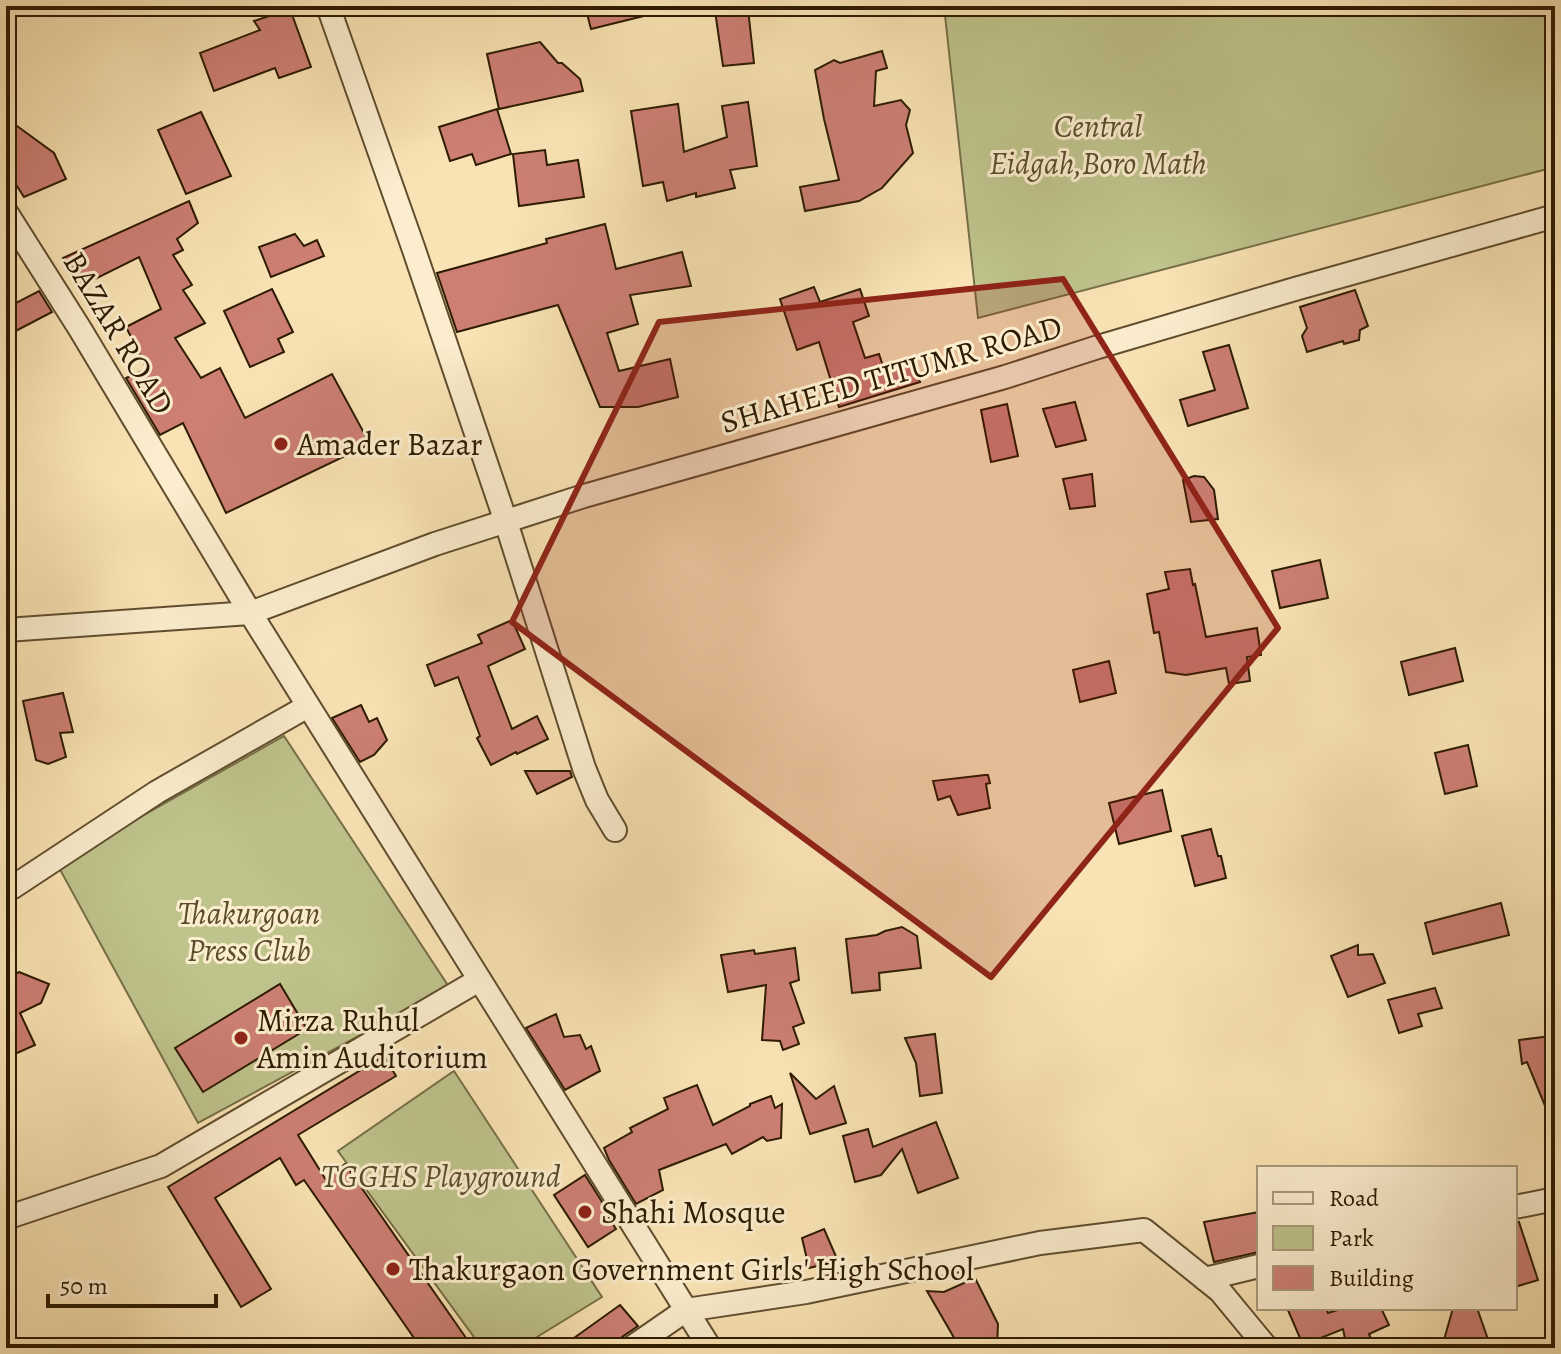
<svg xmlns="http://www.w3.org/2000/svg" width="1561" height="1354" font-family="Alegreya,serif">
  <rect width="100%" height="100%" fill="#f9e3b4"/>
  <filter id="stains"><feTurbulence type="fractalNoise" baseFrequency=".0025" numOctaves="4"/><feColorMatrix values="0 0 0 0 .2 0 0 0 0 .09 0 0 0 0 .02 0 0 0 .5 -.17"/></filter>
  <radialGradient id="worn" r=".72"><stop offset=".6" stop-color="#630" stop-opacity="0"/><stop offset="1" stop-color="#630" stop-opacity=".3"/></radialGradient>
  <!-- green -->
  <g fill="#bfc38c" stroke="#766f46" stroke-width="2">
    <polygon points="944,6 1555,6 1555,167 978,318"/>
    <polygon points="284,736 449,987 198,1123 57,864"/>
    <polygon points="454,1071 602,1297 519,1348 482,1348 338,1151"/>
  </g>
  <!-- building -->
  <g fill="#cd7f74" stroke="#2d1b01" stroke-width="2">
    <polygon points="585,6 655,6 656,13 591,29"/>
    <polygon points="290,9 311,67 279,78 275,68 214,91 200,53 260,30 254,21"/>
    <polygon points="748,9 754,63 723,66 715,11"/>
    <polygon points="540,42 558,63 562,63 580,79 583,91 499,109 487,54"/>
    <polygon points="882,51 887,68 876,71 874,106 901,100 910,110 906,125 913,153 882,188 859,201 805,211 800,187 839,180 824,119 815,70 834,60 840,63"/>
    <polygon points="748,102 757,166 730,170 735,188 696,197 696,193 667,201 663,182 643,186 631,111 678,104 684,152 727,137 722,106"/>
    <polygon points="497,109 511,154 476,165 472,154 450,161 439,127"/>
    <polygon points="201,112 231,176 186,194 158,130"/>
    <polygon points="17,126 54,153 66,179 24,197 6,169 6,132"/>
    <polygon points="545,150 547,165 578,160 584,197 519,206 513,154"/>
    <polygon points="189,201 198,223 177,239 183,250 173,255 192,285 183,290 205,323 175,338 201,378 220,368 245,418 332,374 370,444 226,513 183,423 160,435 126,378 147,369 126,327 161,309 139,257 77,288 63,258"/>
    <polygon points="605,224 616,269 682,252 691,286 630,295 638,324 607,333 619,371 670,359 678,397 638,407 600,407 558,305 457,332 437,273 547,243 546,239"/>
    <polygon points="295,234 304,246 317,240 324,256 271,277 259,247"/>
    <polygon points="814,287 820,302 860,289 869,316 853,322 865,358 879,354 883,366 913,357 920,382 839,407 819,342 797,350 780,299"/>
    <polygon points="272,289 293,332 278,339 284,352 250,367 224,311"/>
    <polygon points="1355,290 1368,326 1360,330 1359,340 1344,344 1343,341 1307,352 1302,336 1307,328 1300,307"/>
    <polygon points="39,291 52,312 6,336 6,308"/>
    <polygon points="1229,345 1248,408 1188,426 1180,400 1215,390 1203,352"/>
    <polygon points="1075,402 1086,440 1056,447 1043,409"/>
    <polygon points="1007,404 1018,456 991,462 981,410"/>
    <polygon points="1092,474 1095,506 1070,509 1063,479"/>
    <polygon points="1194,476 1204,477 1214,490 1218,519 1191,522 1183,480"/>
    <polygon points="1320,560 1328,598 1280,608 1272,571"/>
    <polygon points="1190,569 1193,585 1195,584 1206,637 1257,628 1261,655 1247,657 1250,681 1229,684 1226,668 1186,675 1166,672 1159,632 1154,633 1147,594 1169,589 1165,572"/>
    <polygon points="512,620 525,649 488,666 512,729 537,716 548,739 517,754 516,752 491,765 477,738 480,736 458,677 435,686 427,665 482,643 478,635"/>
    <polygon points="1455,648 1463,681 1409,695 1401,662"/>
    <polygon points="1109,661 1116,693 1080,702 1073,670"/>
    <polygon points="63,693 73,732 60,733 66,757 48,764 36,760 23,701"/>
    <polygon points="361,705 369,722 377,718 387,740 374,755 360,762 332,718"/>
    <polygon points="1468,745 1477,786 1445,794 1435,753"/>
    <polygon points="525,771 570,771 572,777 537,794"/>
    <polygon points="985,775 988,775 990,783 986,784 990,808 958,815 950,796 938,800 933,781"/>
    <polygon points="1162,790 1171,831 1119,844 1109,803"/>
    <polygon points="1211,829 1218,856 1221,856 1226,878 1195,886 1182,836"/>
    <polygon points="1501,903 1509,935 1433,954 1425,923"/>
    <polygon points="902,927 917,936 921,968 879,973 880,990 852,993 846,939 877,935 885,931"/>
    <polygon points="1358,945 1358,955 1373,954 1385,983 1348,997 1331,956"/>
    <polygon points="795,948 799,980 790,983 804,1023 793,1027 799,1044 783,1050 780,1041 762,1040 766,985 728,992 721,955 754,950 755,954"/>
    <polygon points="19,972 49,984 41,1003 20,1013 35,1045 6,1058 6,979"/>
    <polygon points="280,984 307,1029 203,1092 175,1048"/>
    <polygon points="1435,988 1442,1008 1418,1014 1422,1026 1399,1033 1388,1000"/>
    <polygon points="556,1014 564,1037 580,1035 586,1049 591,1046 600,1071 565,1090 526,1028"/>
    <polygon points="935,1034 942,1093 920,1096 916,1063 905,1038"/>
    <polygon points="1551,1036 1555,1045 1555,1130 1527,1062 1522,1064 1519,1040"/>
    <polygon points="384,1056 396,1076 298,1135 326,1180 345,1164 473,1348 421,1348 304,1180 296,1185 280,1158 215,1198 271,1289 241,1307 168,1187"/>
    <polygon points="790,1073 816,1099 834,1086 846,1123 810,1134"/>
    <polygon points="697,1085 713,1125 750,1106 750,1104 771,1096 775,1108 782,1104 781,1138 767,1141 763,1137 732,1154 726,1144 659,1170 663,1190 636,1204 609,1160 604,1148 632,1132 630,1128 668,1109 664,1098"/>
    <polygon points="936,1122 958,1178 918,1193 902,1149 881,1175 855,1182 843,1136 868,1129 873,1147"/>
    <polygon points="585,1175 611,1216 609,1218 616,1229 588,1247 554,1195"/>
    <polygon points="1259,1212 1259,1252 1214,1262 1204,1222"/>
    <polygon points="1519,1222 1538,1280 1515,1287 1515,1223"/>
    <polygon points="824,1229 838,1261 809,1268 802,1238"/>
    <polygon points="975,1278 998,1324 997,1348 960,1348 927,1291 944,1292"/>
    <polygon points="620,1305 638,1326 622,1337 618,1343 617,1348 560,1348"/>
    <polygon points="1287,1308 1326,1308 1328,1313 1344,1308 1381,1308 1389,1325 1369,1334 1375,1348 1347,1348 1343,1329 1303,1345"/>
    <polygon points="1453,1308 1477,1308 1491,1348 1447,1348 1444,1340"/>
  </g>
  <g fill="none" stroke-linecap="round" stroke-linejoin="round">
    <!-- minor casing -->
    <g stroke="#604d2e" stroke-width="26">
      <g id="minor">
        <polyline points="328,6 413,247 506,522 584,768 597,800 615,830"/>
        <polyline points="6,212 80,329 254,619 710,1348"/>
        <polyline points="6,630 250,613 435,544 584,496 1005,377 1098,347 1295,289 1555,216"/>
        <polyline points="6,890 13,887 157,792 308,706"/>
        <polyline points="1515,1207 1555,1199"/>
        <polyline points="6,1218 161,1166 479,980"/>
        <polyline points="1205,1279 1259,1266"/>
        <polyline points="631,1348 686,1310 806,1292 1040,1243 1144,1230 1220,1291 1267,1348"/>
      </g>
    </g>
    <!-- minor -->
    <use href="#minor" stroke="#fbedce" stroke-width="22"/>
  </g>
  <!-- marked area -->
  <path fill="#8f2418" fill-opacity="0.2" stroke="#8f2418" stroke-width="6" stroke-linejoin="round" d="M1063 279 1278 628 991 977 512 622 659 322Z"/>
  <!-- markers -->
  <g fill="#8f2418" stroke="#fbedce" stroke-width="3">
    <circle cx="281" cy="444" r="8"/>
    <circle cx="241" cy="1038" r="8"/>
    <circle cx="585" cy="1212" r="8"/>
    <circle cx="393" cy="1269" r="8"/>
  </g>
  <g text-anchor="middle" dominant-baseline="central" stroke-width="6" stroke-linejoin="round" paint-order="stroke">
    <!-- park labels -->
    <g font-size="32" font-style="italic" fill="#594d2b" stroke="#fbedce">
      <text x="1098" y="126">Central<tspan x="1098" dy="37">Eidgah,Boro Math</tspan></text>
      <text x="249" y="913">Thakurgoan<tspan x="249" dy="37">Press Club</tspan></text>
      <text x="441" y="1176">TGGHS Playground</text>
    </g>
    <!-- street labels -->
    <g font-size="32" fill="#2d1b01" stroke="#fbedce">
      <text transform="translate(119 333) rotate(59)">BAZAR ROAD</text>
      <text transform="translate(891 374) rotate(-16)">SHAHEED TITUMR ROAD</text>
    </g>
    <!-- poi labels -->
    <g font-size="32" fill="#2d1b01" stroke="#fbedce" text-anchor="start">
      <text x="297" y="444">Amader Bazar</text>
      <text x="257" y="1020">Mirza Ruhul<tspan x="257" dy="37">Amin Auditorium</tspan></text>
      <text x="601" y="1212">Shahi Mosque</text>
      <text x="409" y="1269">Thakurgaon Government Girls' High School</text>
    </g>
  </g>
  <!-- margin -->
  <rect width="1561" height="1354" fill="none" stroke="#f9e3b4" stroke-width="32"/>
  <rect x="8" y="8" width="1545" height="1338" fill="none" stroke="#2d1b01" stroke-width="4"/>
  <rect x="16" y="16" width="1529" height="1322" fill="none" stroke="#2d1b01" stroke-width="2"/>
  <!-- legend -->
  <rect x="1257" y="1166" width="260" height="144" fill="#fbedce" stroke="#a9997c" stroke-width="2"/>
  <rect x="1273" y="1192" width="40" height="12" fill="#fbedce" stroke="#a9997c" stroke-width="2"/>
  <text x="1329" y="1206" font-size="24" fill="#2d1b01">Road</text>
  <rect x="1273" y="1226" width="40" height="24" fill="#bfc38c" stroke="#a9997c" stroke-width="2"/>
  <text x="1329" y="1246" font-size="24" fill="#2d1b01">Park</text>
  <rect x="1273" y="1266" width="40" height="24" fill="#cd7f74" stroke="#a9997c" stroke-width="2"/>
  <text x="1329" y="1286" font-size="24" fill="#2d1b01">Building</text>
  <!-- scale -->
  <path d="M48 1294v12h168v-12" fill="none" stroke="#2d1b01" stroke-width="4"/>
  <text x="60" y="1294" font-size="24" fill="#2d1b01" stroke="#fbedce" stroke-width="6" paint-order="stroke">50 m</text>
  <rect width="100%" height="100%" filter="url(#stains)"/>
  <rect width="100%" height="100%" fill="url(#worn)"/>
</svg>
